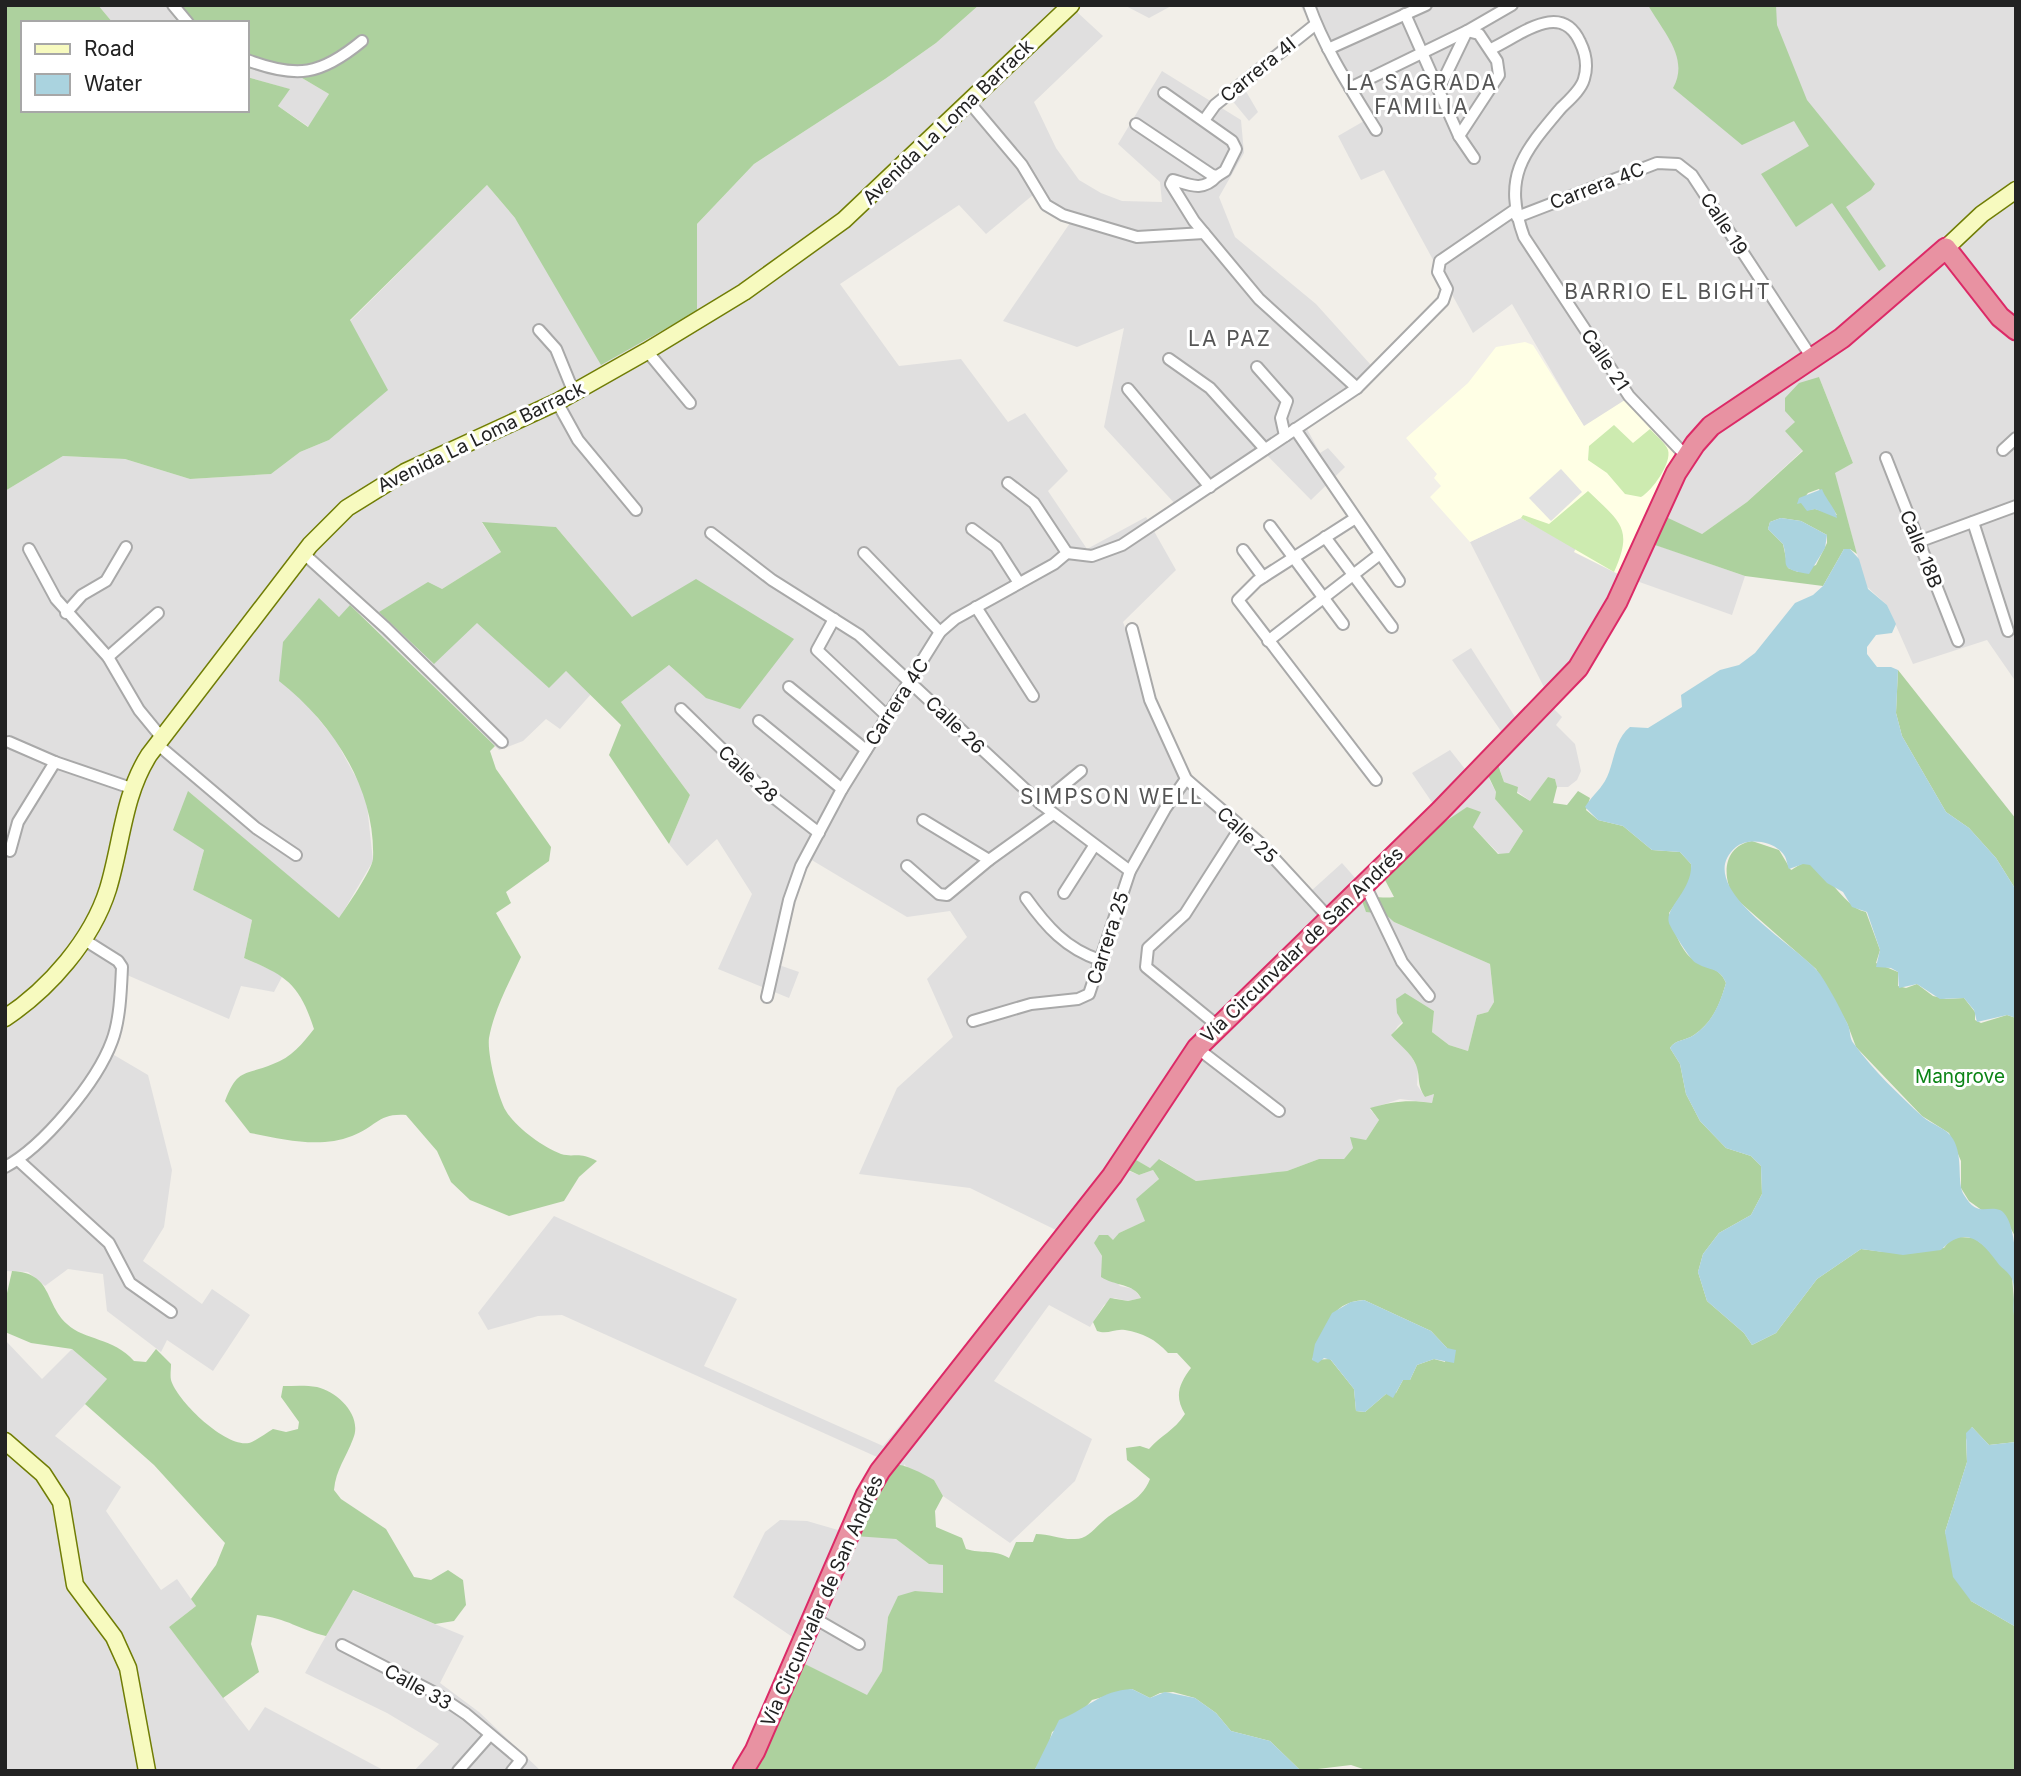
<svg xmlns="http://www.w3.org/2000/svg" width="2021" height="1776" font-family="Inter,sans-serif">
  <rect width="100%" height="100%" fill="#f2efe9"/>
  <!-- residential -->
  <g fill="#e0dfdf">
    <polygon points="98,5 184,5 171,13 179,23 113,23"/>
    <polygon points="979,5 1082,5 1077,12 1103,36 1034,102 1056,148 1079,180 1101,193 1122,201 1162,202 1160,182 1118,144 1162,71 1241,120 1244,153 1219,197 1235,237 1316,304 1379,374 1360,394 1307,429 1320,453 1328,448 1345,467 1311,500 1260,448 1178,507 1104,427 1124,328 1077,347 1003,321 1070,223 1050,214 1033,195 986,234 959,205 840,284 899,366 961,359 1008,422 1025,413 1068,471 1048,491 1087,549 1146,517 1176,570 1123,622 1165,736 1187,775 1311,891 1342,863 1394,922 1490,964 1494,1002 1488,1012 1477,1015 1468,1051 1449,1045 1432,1032 1434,1011 1422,1004 1398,1026 1392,1035 1410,1054 1418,1069 1417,1085 1425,1097 1434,1094 1432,1103 1400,1099 1370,1109 1379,1120 1366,1140 1352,1142 1353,1148 1344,1159 1319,1159 1287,1171 1196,1181 1160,1159 1150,1168 1132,1158 1124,1169 1139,1175 1153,1170 1159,1179 1137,1199 1146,1221 1119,1233 1113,1241 1094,1243 1102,1256 1103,1265 1120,1286 1134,1289 1141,1298 1128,1301 1114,1298 1104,1305 1090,1327 1049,1305 994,1381 1092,1439 1075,1481 1010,1543 943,1496 934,1480 912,1472 904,1464 896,1539 929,1564 943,1565 943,1593 915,1591 888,1617 882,1671 867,1696 801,1662 794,1638 733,1597 765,1532 780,1520 807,1521 838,1530 877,1457 562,1315 538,1316 488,1330 478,1313 554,1216 737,1299 704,1366 883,1446 1060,1232 970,1188 859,1174 897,1088 953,1037 927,979 967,937 950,911 907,917 810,859 795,893 776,964 799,972 789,998 718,969 752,894 717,839 687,866 669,844 690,795 621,702 669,665 706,698 632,617 556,527 482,523 501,552 442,589 549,687 566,671 592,693 560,729 546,719 523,741 499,750 351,605 339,617 319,599 279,680 302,699 335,739 366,796 373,861 339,919 189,792 204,850 193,890 252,920 244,958 283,975 274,992 241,986 229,1019 127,975 114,1055 148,1075 172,1170 164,1227 143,1261 202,1304 212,1289 250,1315 213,1371 167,1340 161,1352 107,1311 103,1274 68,1269 45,1286 28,1272 5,1271 5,491 63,456 125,459 190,479 271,474 300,452 329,440 387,390 350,321 487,185 515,218 696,311 697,224 754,164 885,79 936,43"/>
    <polygon points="1124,5 1173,5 1149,18"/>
    <polygon points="1300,5 2016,5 2016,682 1987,640 1913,664 1887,605 1866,586 1834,472 1853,463 1819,377 1795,422 1803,450 1747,502 1702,534 1656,545 1745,576 1732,615 1631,579 1619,616 1600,654 1584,679 1553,708 1562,717 1556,725 1575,744 1581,771 1577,780 1568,787 1557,787 1555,779 1548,777 1530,801 1504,782 1500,770 1489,779 1496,792 1495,799 1523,831 1509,853 1501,856 1473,827 1480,812 1474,811 1444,820 1412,773 1450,750 1465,769 1503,734 1452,660 1471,648 1517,720 1547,693 1470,542 1521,518 1577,548 1575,551 1682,447 1635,394 1584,427 1512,304 1473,333 1384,170 1361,180 1338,136 1364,121"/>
    <polygon points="247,68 302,78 329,94 309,127 278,106 289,89 247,77"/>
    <polygon points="1244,88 1258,112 1249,121 1231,99"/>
    <polygon points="6,1341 42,1379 72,1349 108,1380 55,1436 121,1487 106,1511 161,1590 177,1579 196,1606 169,1627 249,1731 265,1707 385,1771 5,1771"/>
    <polygon points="352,1590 464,1636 440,1683 479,1712 541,1771 414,1771 439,1744 387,1713 305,1673"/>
  </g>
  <!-- education -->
  <polygon fill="#ffffe5" points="1525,342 1533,345 1584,426 1628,398 1681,455 1620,575 1574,552 1576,548 1521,518 1470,542 1430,497 1441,486 1434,478 1437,474 1406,438 1468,383 1496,347"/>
  <!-- grass -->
  <g fill="#cdebb0">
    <path d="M1614 425 1633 443 1650 429C1655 435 1665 442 1668 450 1672 463 1652 491 1641 497L1625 494 1607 473 1588 460 1589 446Z"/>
    <path d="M1588 491C1620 522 1634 528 1614 572L1521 518 1523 515 1549 524Z"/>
  </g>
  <!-- forest -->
  <g fill="#add19e" fill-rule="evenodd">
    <polygon points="5,5 98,5 113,23 23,23 23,110 247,110 247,77 290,89 278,106 308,127 329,94 302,78 247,68 247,23 179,23 171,13 184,5 979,5 936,43 885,79 754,164 697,224 697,311 601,365 515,218 487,185 350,320 388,390 329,440 300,452 271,474 190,479 125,459 63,456 5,491"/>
    <path d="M1648 5H1776L1777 25 1807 100 1875 184 1871 190 1846 207 1886 266 1879 271 1832 203 1796 227 1761 174 1809 146 1794 121 1742 145 1673 88C1690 58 1663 32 1648 5Z"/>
    <path d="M1819 377 1853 463 1835 473 1857 554 1850 549H1844L1823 586 1745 576 1655 545 1666 517 1702 534 1747 502 1803 451 1785 431 1795 422 1785 411V398L1799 383ZM1819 489 1837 515 1815 509 1807 510 1801 502 1808 493ZM1781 518 1801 521 1827 535V543L1816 565 1798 572 1788 568 1783 544 1768 529 1770 522Z"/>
    <polygon points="482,522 556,527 632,617 696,579 794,639 740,709 706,698 669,665 621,702 690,795 669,844 609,755 621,725 566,671 549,688 477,623 434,664 379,612 428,582 442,589 501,552"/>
    <path d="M319 598 339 617 350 605 495 746 490 751 496 769 551 847 549 861 506 892 511 903 496 913 521 957C509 983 494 1010 489 1038 487 1054 498 1097 506 1111 516 1128 543 1147 561 1154 575 1158 578 1151 597 1161L579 1177 564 1201 509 1216 470 1200 451 1182 437 1151 406 1115C377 1113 377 1127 352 1136 319 1149 283 1139 250 1133L225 1101C238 1067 245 1076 273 1064 291 1058 303 1043 314 1029 299 983 286 976 244 958L252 920 193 890 204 850 173 830 188 791 339 918C346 908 372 870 373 859 376 789 332 722 279 681L283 642Z"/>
    <polygon points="1898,670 2016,819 2016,890 1996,858 1969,828 1946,812 1902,736 1896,713"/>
    <path d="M1493 764 1498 765 1504 782 1518 787 1517 793 1530 801 1548 777 1555 779 1557 787 1553 803 1567 805 1578 791 1590 798 1586 810 1598 820 1623 826 1652 850 1680 852 1691 864V881L1669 913C1672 926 1678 943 1687 954 1698 967 1719 964 1726 983 1720 1004 1713 1022 1694 1035 1685 1041 1676 1039 1670 1048L1680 1064 1686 1094 1700 1121 1726 1148 1751 1156 1761 1166 1762 1194 1751 1215 1719 1233 1703 1254 1698 1272 1707 1301 1744 1333 1752 1345 1776 1333 1817 1279 1861 1249 1884 1252 1944 1248 1950 1240 1960 1237 1974 1238 1991 1251 2012 1277 2016 1322V1442L1989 1445 1972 1427 1966 1440 1967 1462 1945 1532 1971 1601 2016 1627V1771H1369L1351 1765 1301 1771 1270 1741 1231 1731 1216 1713 1195 1698 1173 1692 1160 1693 1150 1698 1132 1689 1092 1700 1082 1711 1052 1732 1047 1750 1034 1771H753L784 1712 801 1662 867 1695 882 1671 888 1617 898 1596 915 1591 943 1593V1565L929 1564 896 1539 855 1536 892 1464C906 1464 921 1473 934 1480L943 1496 935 1511 936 1527 962 1538 966 1549C982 1554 994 1549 1009 1558L1016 1542H1033L1036 1534C1049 1534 1062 1540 1075 1539 1087 1539 1093 1530 1102 1522 1119 1506 1141 1503 1150 1479L1127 1460 1126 1448 1140 1446 1149 1449C1161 1435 1174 1431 1185 1414 1174 1396 1179 1384 1191 1368L1177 1353H1168C1155 1339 1143 1333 1125 1330 1115 1328 1108 1335 1097 1331L1093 1322 1110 1298 1128 1301 1141 1298C1134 1283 1114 1286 1101 1277L1102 1256 1094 1243 1099 1235H1108L1113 1240 1119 1233 1145 1221 1136 1199 1159 1179 1153 1170 1139 1175 1124 1168 1131 1157 1150 1168 1159 1159 1196 1181 1287 1171 1319 1159H1344L1353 1148 1350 1137 1366 1140 1379 1120 1370 1108C1392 1102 1407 1099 1432 1103L1434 1094 1425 1097C1416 1083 1421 1078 1416 1065 1411 1052 1399 1045 1391 1035L1403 1023 1397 1013 1396 999 1405 993 1434 1011 1432 1032 1449 1045 1468 1051 1477 1015 1488 1012 1494 1002 1490 964 1394 922 1385 914 1366 912 1361 898C1374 895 1382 899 1394 897L1385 880 1434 829 1467 807 1481 812 1473 827 1498 854 1509 853 1523 831 1495 799 1496 792 1485 769ZM1364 1300 1431 1331 1447 1348 1445 1362 1434 1359 1417 1365 1410 1380H1403L1396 1393 1386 1394 1365 1412 1356 1411 1354 1389 1330 1359 1312 1360C1324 1332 1328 1302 1364 1300Z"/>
    <path d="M1752 841 1779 850 1791 870C1795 868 1801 863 1806 863 1818 864 1844 901 1856 908 1859 910 1863 911 1866 912L1880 950 1876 963 1898 972V986L1906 988 1917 984 1933 996 1946 999 1964 998 1975 1012V1020L1981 1023 2007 1015 2016 1018V1238L2001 1211H1983L1969 1201 1961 1188V1161L1949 1133 1922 1116 1856 1047 1847 1023 1816 969 1734 897C1721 875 1724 846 1752 841Z"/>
    <path d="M12 1271C53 1273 44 1303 67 1324 85 1341 113 1337 134 1361L146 1362 156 1349 171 1364C171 1369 170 1376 171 1380 177 1401 226 1448 249 1443 256 1441 266 1433 273 1429L286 1432 298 1429 299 1422 281 1397 283 1386C294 1386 306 1385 317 1387 338 1392 363 1416 353 1439 346 1458 336 1469 334 1490L341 1499 386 1529 414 1577 431 1580 448 1570 463 1580 466 1605 454 1621 435 1624 353 1590 326 1636C299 1630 288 1618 257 1615L251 1644 259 1672 223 1698 169 1627 196 1606 191 1599 216 1565 225 1543 154 1465 85 1404 107 1379 72 1349 31 1343 5 1332V1302Z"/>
  </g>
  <!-- parking -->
  <polygon fill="#e2e2e2" points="1561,469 1582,492 1551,521 1529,498"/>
  <!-- water -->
  <g fill="#aad3df">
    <path d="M1822 489C1826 500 1835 507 1837 518L1815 509 1807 511 1801 503 1797 504 1799 498Z"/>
    <path d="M1781 518 1801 521 1827 535 1825 548 1809 574C1776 568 1790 566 1783 544L1768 529 1770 522Z"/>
    <path d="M1844 549H1850L1859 559 1868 589 1887 605 1896 624 1892 633 1876 635 1867 647V654L1877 667H1891L1898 670 1896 713 1902 736 1946 812 1969 828 1996 858 2016 890V1018L2007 1015 1977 1022 1974 1010 1964 998 1940 999 1917 984 1899 988 1898 972 1891 968 1876 967 1880 950 1867 912 1852 907 1843 892 1827 883 1810 865 1803 864 1789 869C1787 865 1787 859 1784 855 1775 841 1748 837 1736 847 1689 887 1801 947 1820 974 1830 989 1840 1008 1848 1025 1851 1032 1849 1038 1854 1044 1874 1071 1899 1095 1923 1117 1932 1125 1947 1128 1953 1139 1964 1158 1956 1182 1964 1195 1978 1218 1986 1205 2000 1210 2021 1220 2016 1301 2016 1322 2010 1309 2017 1292 2012 1279 2009 1272 2001 1268 1997 1262 1981 1240 1965 1225 1941 1250L1903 1255 1861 1249 1817 1279 1776 1333 1752 1345 1744 1333 1707 1301 1698 1272 1703 1254 1719 1233 1751 1215 1762 1194 1761 1166 1751 1156 1726 1148 1700 1121 1686 1094 1680 1064 1670 1048C1676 1039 1685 1041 1694 1035 1713 1022 1720 1003 1726 983 1720 967 1709 971 1696 963 1691 961 1671 929 1669 923 1664 908 1693 890 1691 864L1680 852 1652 850 1623 826 1598 820 1585 807C1591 797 1599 791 1605 781 1615 763 1613 741 1630 727L1648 728 1682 707 1681 695 1720 670 1739 665 1755 653 1795 603 1813 595 1823 586Z"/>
    <polygon points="1364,1300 1431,1331 1447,1348 1456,1350 1454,1363 1434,1359 1417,1365 1410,1380 1403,1380 1393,1398 1386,1394 1365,1412 1356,1411 1354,1389 1331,1360 1324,1358 1318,1363 1312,1360 1315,1344 1332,1313 1351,1302"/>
    <polygon points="1972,1427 1989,1445 2016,1442 2016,1627 1971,1601 1953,1577 1945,1532 1967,1462 1966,1433"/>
    <path d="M1132 1689 1150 1698 1165 1692 1195 1698 1216 1713 1231 1731 1270 1741 1301 1771H1034L1059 1720C1086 1710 1101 1690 1132 1689Z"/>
  </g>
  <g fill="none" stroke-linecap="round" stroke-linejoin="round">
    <!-- street casing -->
    <g stroke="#a9a9a9" stroke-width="14">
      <g id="street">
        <polyline points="173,5 188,23"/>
        <path d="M1309 5C1325 50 1351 89 1376 130"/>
        <polyline points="1405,14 1459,136 1474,158"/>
        <polyline points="1328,49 1426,5"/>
        <path d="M1491 49C1521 35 1561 0 1580 42 1586 54 1588 66 1584 79 1581 90 1569 100 1561 108 1523 153 1502 176 1524 237L1629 396 1686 456"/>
        <path d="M247 60C297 79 321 75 362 41"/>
        <polyline points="1350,88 1467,31 1479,34 1497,61 1499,75 1459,136"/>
        <polyline points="1439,89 1467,31 1512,5"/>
        <polyline points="969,102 1022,165 1046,205 1063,215 1137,237 1204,233"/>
        <polyline points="1205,119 1215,105 1316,24"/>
        <polyline points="1136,124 1212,175 1217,176 1225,171 1236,149 1232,141 1164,93"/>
        <path d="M1217 176C1203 192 1190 185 1173 180L1171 184 1194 221 1259 299 1357 388"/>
        <polyline points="1517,217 1657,163 1678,164 1692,175 1812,358"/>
        <polyline points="539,330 556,349 574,393"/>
        <polyline points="647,351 690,403"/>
        <polyline points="1169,359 1210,388 1265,449"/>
        <polyline points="1257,367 1287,401 1281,418 1285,436"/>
        <polyline points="1128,389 1210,487"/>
        <polyline points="557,402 578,440 636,510"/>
        <polyline points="1295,429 1399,581"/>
        <polyline points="2003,450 2016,438"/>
        <polyline points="1886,458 1958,641"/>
        <polyline points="1354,519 1257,581 1238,600 1376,780"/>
        <polyline points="1973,522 2008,631"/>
        <polyline points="1270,526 1343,624"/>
        <polyline points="972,529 996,547 1019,583"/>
        <polyline points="711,533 772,580 859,635 1041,804 1130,871"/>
        <polyline points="1325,537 1392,627"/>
        <polyline points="1918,542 2016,506"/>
        <polyline points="29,549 56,599 108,657 139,710 162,738"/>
        <polyline points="1243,550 1263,577"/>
        <polyline points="303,553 386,628 502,742"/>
        <polyline points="864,553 940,632"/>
        <polyline points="1067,553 1092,556 1122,545 1357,388 1443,301 1447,289 1438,272 1440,261 1516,209"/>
        <polyline points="976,607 1033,696"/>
        <polyline points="66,613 82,595 106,581 126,547"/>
        <polyline points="834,619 817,650 887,716"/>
        <polyline points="1132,629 1150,700 1186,779 1260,843 1330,919"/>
        <polyline points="1268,641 1380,554"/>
        <polyline points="108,657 158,613"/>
        <polyline points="789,687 866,750"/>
        <polyline points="681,709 764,790 819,833"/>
        <polyline points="759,721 842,789"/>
        <polyline points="9,742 55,762"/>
        <polyline points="157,744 256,828 296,855"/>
        <polyline points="1041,804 1081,771"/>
        <polyline points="923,820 989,860"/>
        <polyline points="10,851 18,822 55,762 131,788"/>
        <polyline points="907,866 939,894 947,895 989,860 1053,814"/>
        <polyline points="1365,885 1402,962 1429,996"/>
        <polyline points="1064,893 1094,846"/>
        <path d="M1026 898C1046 926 1066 949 1100 960"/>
        <polyline points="767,997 789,900 801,866 842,789 940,632 955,619 1054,564 1067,553 1034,503 1008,483"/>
        <polyline points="973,1021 1031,1004 1078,999 1089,994 1130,871 1165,809 1186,779"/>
        <polyline points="1218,1026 1146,967 1148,948 1185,914 1240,828"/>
        <polyline points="1197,1048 1279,1111"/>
        <polyline points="18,1160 109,1243 130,1283 171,1312"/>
        <path d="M5 1167C43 1147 97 1082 112 1041 120 1020 121 990 122 967L118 961 83 939"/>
        <polyline points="814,1618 859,1644"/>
        <polyline points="342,1645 435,1693 466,1714 521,1760 512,1771"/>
        <polyline points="458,1771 489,1736"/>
      </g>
    </g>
    <!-- secondary casing -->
    <g stroke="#707d05" stroke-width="19">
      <g id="secondary">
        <polyline points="1946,248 1982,214 2016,190"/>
        <path d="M5 1018C49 989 92 940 108 889 122 843 123 796 149 755L310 545 347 508 405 472 557 402 647 351 744 292 844 220 1071 5"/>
        <polyline points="5,1441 43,1474 61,1502 75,1585 114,1637 128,1668 147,1771"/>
      </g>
    </g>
    <!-- highway casing -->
    <g stroke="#dc2a67" stroke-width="23">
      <polyline id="highway" points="743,1771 755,1751 866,1495 880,1471 1112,1176 1197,1048 1440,811 1578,668 1617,602 1676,473 1695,444 1711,426 1842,338 1946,248 2000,317 2016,330"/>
    </g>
    <!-- street -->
    <use href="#street" stroke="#fff" stroke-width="10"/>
    <!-- secondary -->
    <use href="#secondary" stroke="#f7fabf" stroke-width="16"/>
    <!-- highway -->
    <use href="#highway" stroke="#e892a2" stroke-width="19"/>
  </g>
  <g text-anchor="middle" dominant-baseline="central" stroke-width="6" stroke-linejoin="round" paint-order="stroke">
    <!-- street labels -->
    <g font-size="19" fill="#222" stroke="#fff">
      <text transform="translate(1258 70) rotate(-39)">Carrera 4I</text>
      <text transform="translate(948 122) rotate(-44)">Avenida La Loma Barrack</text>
      <text transform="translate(1597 186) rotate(-21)">Carrera 4C</text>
      <text transform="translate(1724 224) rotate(57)">Calle 19</text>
      <text transform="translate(1605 360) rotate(56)">Calle 21</text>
      <text transform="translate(481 437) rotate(-26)">Avenida La Loma Barrack</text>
      <text transform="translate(1921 549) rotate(68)">Calle 18B</text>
      <text transform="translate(897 702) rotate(-57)">Carrera 4C</text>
      <text transform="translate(955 725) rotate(44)">Calle 26</text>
      <text transform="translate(748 774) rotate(43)">Calle 28</text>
      <text transform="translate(1247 835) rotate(42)">Calle 25</text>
      <text transform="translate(1108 938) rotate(-72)">Carrera 25</text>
      <text transform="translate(1302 945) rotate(-44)">Vía Circunvalar de San Andrés</text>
      <text transform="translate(822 1601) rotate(-66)">Vía Circunvalar de San Andrés</text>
      <text transform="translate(418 1687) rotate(29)">Calle 33</text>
    </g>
    <!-- park labels -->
    <g font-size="19" fill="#0c8416" stroke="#fff">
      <text x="1960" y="1076">Mangrove</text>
    </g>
    <!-- neighbourhood labels -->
    <g font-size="21" letter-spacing="2" fill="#555" stroke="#fff">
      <text x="1422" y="82">LA SAGRADA<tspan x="1422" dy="24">FAMILIA</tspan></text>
      <text x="1668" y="291">BARRIO EL BIGHT</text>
      <text x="1230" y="338">LA PAZ</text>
      <text x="1112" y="796">SIMPSON WELL</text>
    </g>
  </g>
  <!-- border -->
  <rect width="2021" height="1776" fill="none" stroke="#222222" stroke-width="14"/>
  <!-- legend -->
  <rect x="21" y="21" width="228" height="91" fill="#ffffff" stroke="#a7a7a7" stroke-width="2"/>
  <rect x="35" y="44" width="35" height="10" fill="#f7fabf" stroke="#a7a7a7" stroke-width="2"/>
  <text x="84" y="56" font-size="21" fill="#222222">Road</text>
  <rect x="35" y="74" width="35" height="21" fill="#aad3df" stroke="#a7a7a7" stroke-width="2"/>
  <text x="84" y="91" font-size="21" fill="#222222">Water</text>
</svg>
